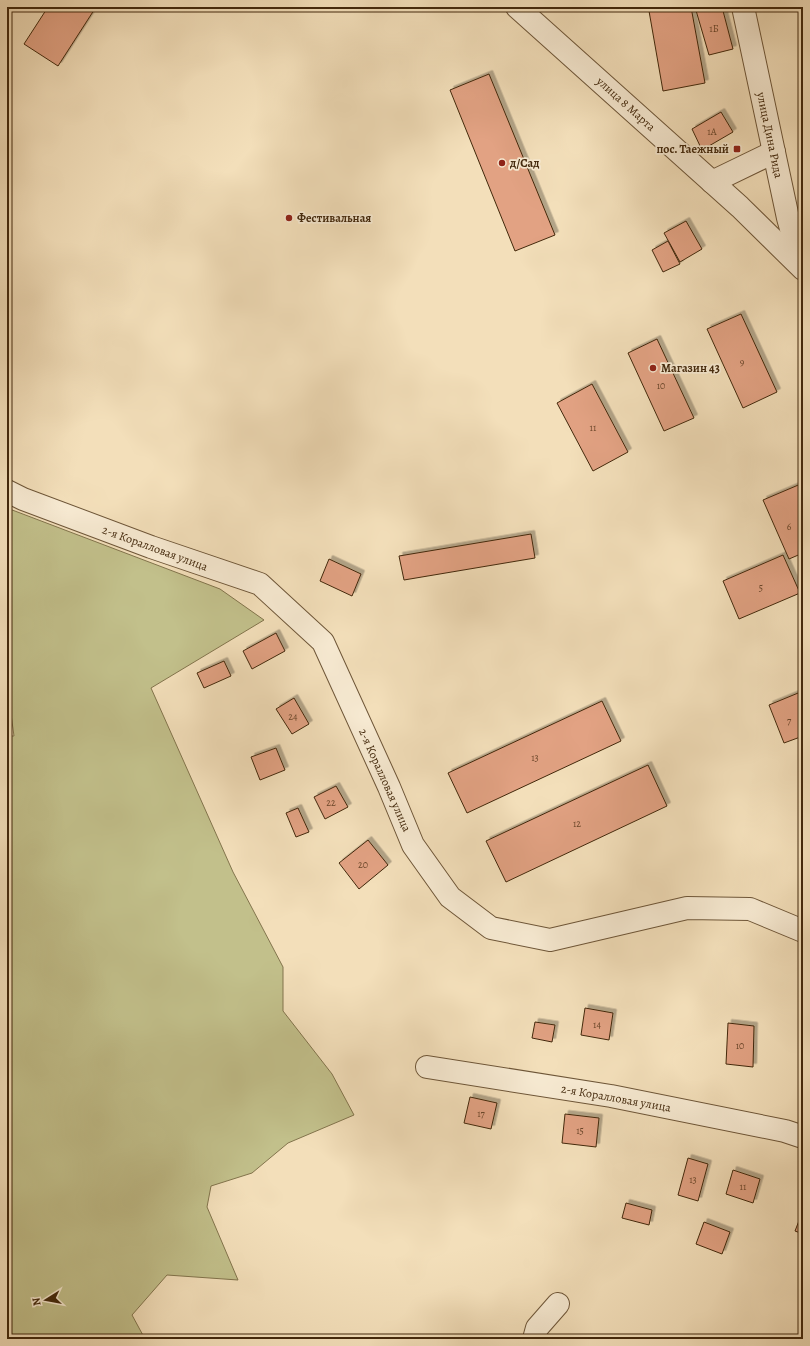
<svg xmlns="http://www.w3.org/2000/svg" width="810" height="1346" font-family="Alegreya,serif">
  <defs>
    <filter id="shadow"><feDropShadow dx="3.5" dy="-3.5" stdDeviation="0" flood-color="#0004"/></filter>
  </defs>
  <rect width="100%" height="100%" fill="#f3dfba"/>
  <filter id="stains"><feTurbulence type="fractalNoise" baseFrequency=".005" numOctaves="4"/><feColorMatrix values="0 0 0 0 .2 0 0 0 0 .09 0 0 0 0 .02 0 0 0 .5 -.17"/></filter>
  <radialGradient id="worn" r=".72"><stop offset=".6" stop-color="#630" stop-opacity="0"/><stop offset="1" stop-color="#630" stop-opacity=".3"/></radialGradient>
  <!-- green -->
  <polygon fill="#c2c08b" stroke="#82744c" points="7,508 220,589 264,620 151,688 233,872 283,967 283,1011 332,1074 354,1115 288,1143 252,1173 211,1186 207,1207 238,1280 167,1275 132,1315 145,1339 7,1339 7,736 14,736 7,685"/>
  <!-- building -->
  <g fill="#e2a283" stroke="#42280c" filter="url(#shadow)">
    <polygon points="48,7 96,7 58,66 24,44"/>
    <polygon points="673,7 691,7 705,83 663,91 649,11"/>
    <polygon points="695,7 722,7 733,49 709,55"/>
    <polygon points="489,74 555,235 515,251 450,90"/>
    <polygon points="721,112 733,132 702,150 692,129"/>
    <polygon points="686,221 702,249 680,262 664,233"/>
    <polygon points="668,241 680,264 663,272 652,250"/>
    <polygon points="741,314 777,392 743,408 707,329"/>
    <polygon points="657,339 694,418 664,431 628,353"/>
    <polygon points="592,384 628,452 593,471 557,403"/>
    <polygon points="803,483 803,553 789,559 763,500"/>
    <polygon points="531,534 535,558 404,580 399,556"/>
    <polygon points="783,555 800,593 739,619 723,581"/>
    <polygon points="329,559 361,574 352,596 320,581"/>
    <polygon points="276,633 285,651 252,669 243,651"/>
    <polygon points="224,661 231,676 204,688 197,673"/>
    <polygon points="803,691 803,736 784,743 769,705"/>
    <polygon points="294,698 309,724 292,734 276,709"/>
    <polygon points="602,701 621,741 467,813 448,773"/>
    <polygon points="276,748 285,770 260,780 251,757"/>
    <polygon points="648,765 667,806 506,882 486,841"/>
    <polygon points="336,786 348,807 325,819 314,797"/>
    <polygon points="298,808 309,832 296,837 286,813"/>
    <polygon points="368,840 388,865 359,889 339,863"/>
    <polygon points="585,1008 613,1013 609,1040 581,1035"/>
    <polygon points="535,1022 555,1025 552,1042 532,1038"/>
    <polygon points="728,1023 754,1026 753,1067 726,1064"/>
    <polygon points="470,1097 497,1103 491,1129 464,1123"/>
    <polygon points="565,1114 599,1118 596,1147 562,1143"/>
    <polygon points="688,1158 708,1164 698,1201 678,1195"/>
    <polygon points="733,1170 760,1179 753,1203 726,1194"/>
    <polygon points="626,1203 652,1210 649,1225 622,1218"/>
    <polygon points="802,1213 803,1214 803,1234 795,1231"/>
    <polygon points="704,1222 730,1232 722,1254 696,1244"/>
  </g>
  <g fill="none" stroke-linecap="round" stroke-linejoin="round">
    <!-- minor casing -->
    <g stroke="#6e5638" stroke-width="24">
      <g id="minor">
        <polyline points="517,7 740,207 803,269"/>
        <polyline points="743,7 788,218 795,243 803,261"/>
        <polyline points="712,182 774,152"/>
        <polyline points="7,491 23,499 151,547 260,584 323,642 389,787 413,845 450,897 491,928 550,940 687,908 750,909 803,931"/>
        <polyline points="427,1067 611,1096 785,1131 803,1137"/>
        <polyline points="534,1339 537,1328 558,1304"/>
      </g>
    </g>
    <!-- minor -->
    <use href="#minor" stroke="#f7ead2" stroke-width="22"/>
  </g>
  <!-- markers -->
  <g fill="#8f2418" stroke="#f7ead2" stroke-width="1.5">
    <rect x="733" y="145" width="8" height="8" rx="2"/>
    <circle cx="502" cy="163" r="4"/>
    <circle cx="289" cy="218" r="4"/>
    <circle cx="653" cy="368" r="4"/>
  </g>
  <g text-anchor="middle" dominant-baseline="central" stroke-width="3.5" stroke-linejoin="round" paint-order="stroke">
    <!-- number labels -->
    <g font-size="10" fill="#6a462a">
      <text x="714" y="28">1Б</text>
      <text x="712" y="131">1А</text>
      <text x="742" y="361">9</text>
      <text x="661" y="385">10</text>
      <text x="593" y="427">11</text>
      <text x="789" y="526">6</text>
      <text x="761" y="587">5</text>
      <text x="293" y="716">24</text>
      <text x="789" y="720">7</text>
      <text x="535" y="757">13</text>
      <text x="331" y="802">22</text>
      <text x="577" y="823">12</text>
      <text x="363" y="864">20</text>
      <text x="597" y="1024">14</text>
      <text x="740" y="1045">10</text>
      <text x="481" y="1113">17</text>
      <text x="580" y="1130">15</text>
      <text x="693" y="1179">13</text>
      <text x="743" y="1186">11</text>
    </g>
    <!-- street labels -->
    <g font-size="12" fill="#42280c" stroke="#f7ead2">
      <text transform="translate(626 104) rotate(42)">улица 8 Марта</text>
      <text transform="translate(770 135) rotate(78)">улица Дина Рида</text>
      <text transform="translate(155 548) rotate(20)">2-я Коралловая улица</text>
      <text transform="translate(385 780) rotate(66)">2-я Коралловая улица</text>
      <text transform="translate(616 1098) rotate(10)">2-я Коралловая улица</text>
    </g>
    <!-- poi labels -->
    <g font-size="12" font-weight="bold" fill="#42280c" stroke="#f7ead2" text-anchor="start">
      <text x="729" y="149" text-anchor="end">пос. Таежный</text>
      <text x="510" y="163">д/Сад</text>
      <text x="297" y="218">Фестивальная</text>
      <text x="661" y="368">Магазин 43</text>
    </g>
  </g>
  <!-- margin -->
  <rect width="810" height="1346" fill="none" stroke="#f3dfba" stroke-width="24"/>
  <rect x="8" y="8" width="794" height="1330" fill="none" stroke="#42280c" stroke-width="2"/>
  <rect x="12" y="12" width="786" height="1322" fill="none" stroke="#42280c"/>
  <!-- north arrow -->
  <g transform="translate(46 1300) rotate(259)" stroke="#f7ead2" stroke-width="3" paint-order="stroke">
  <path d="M0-3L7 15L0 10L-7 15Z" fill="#42280c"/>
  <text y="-6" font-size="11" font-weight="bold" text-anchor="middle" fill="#42280c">N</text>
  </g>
  <rect width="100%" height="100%" filter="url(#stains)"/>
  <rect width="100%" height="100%" fill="url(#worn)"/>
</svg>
